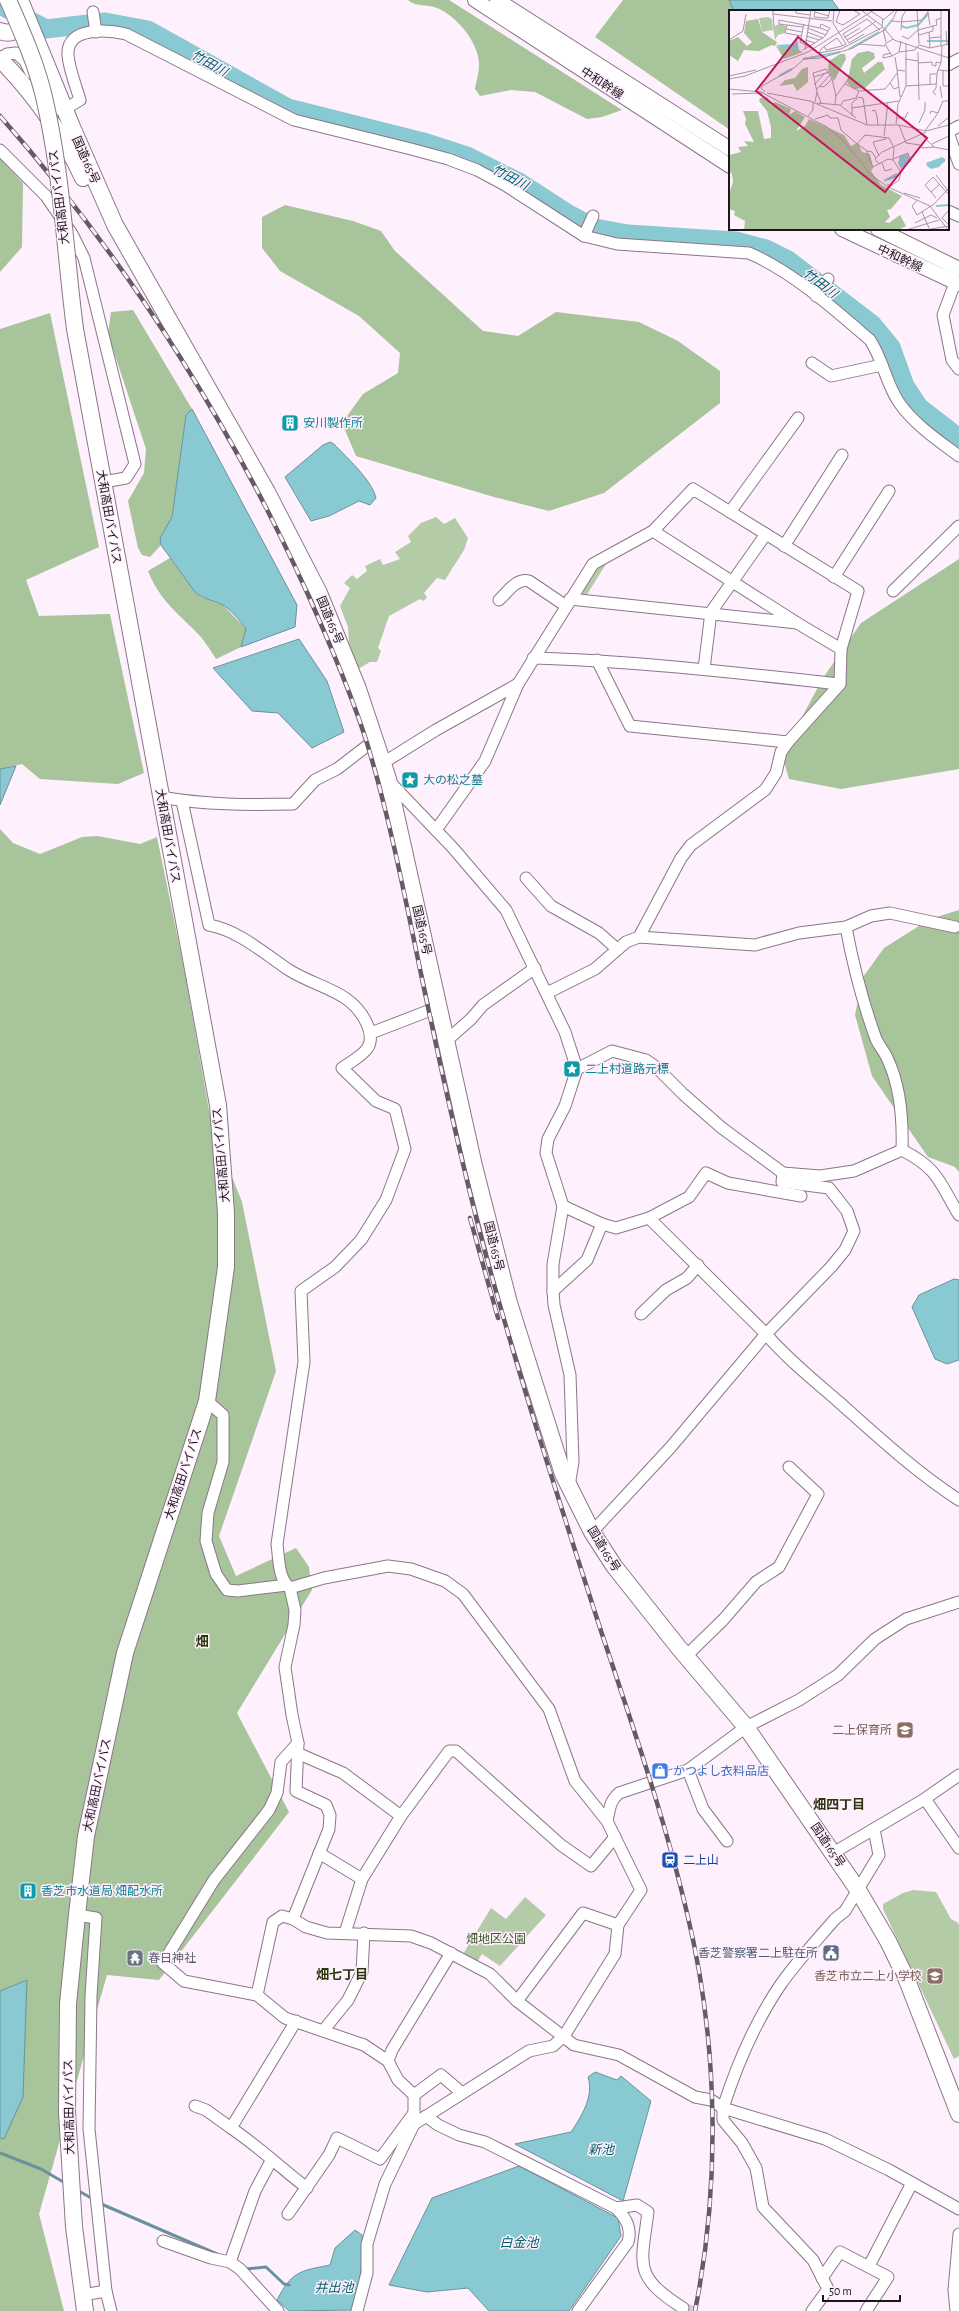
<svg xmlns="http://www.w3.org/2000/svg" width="959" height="2311" font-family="'Alegreya Sans','Noto Sans JP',sans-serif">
  <rect width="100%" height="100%" fill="#fef0fd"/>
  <!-- green -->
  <g fill="#b3cba6">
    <polygon points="436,517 444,524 455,518 468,538 464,550 445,580 437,578 424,593 427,597 424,601 420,599 389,616 378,648 381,651 377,662 370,662 358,669 349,643 348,627 340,606 350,588 344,583 352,575 357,579 367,571 365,566 380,559 383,565 400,559 395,552 411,542 408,536 421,523"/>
    <polygon points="603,562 606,564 586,596 578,593 593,564"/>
    <polygon points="913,1890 936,1892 951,1919 957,1922 959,1925 959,2056 954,2059 883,1909 883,1904 903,1893"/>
    <polygon points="525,1897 546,1915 500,1966 482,1954 477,1962 463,1954 491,1908 506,1919"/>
  </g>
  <!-- forest -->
  <g fill="#a8c49a">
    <path d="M408 0H449L622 110 602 117 587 119 535 92 511 90 480 96 475 89C476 82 479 73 479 65 480 44 456 15 437 8 427 4 416 7 408 0Z"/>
    <polygon points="623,0 729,0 734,11 730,11 730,130 595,37"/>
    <polygon points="0,159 23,183 22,247 0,272"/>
    <polygon points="285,205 353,221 381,231 395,251 483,331 518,336 556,312 639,322 678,341 720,371 720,403 604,493 549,511 494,497 356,456 342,423 363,394 398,373 400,353 359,316 280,271 262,248 262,217"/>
    <polygon points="133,310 192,409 186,415 172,517 160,538 161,545 150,557 142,555 138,548 128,501 144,473 146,449 108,334 111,312"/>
    <polygon points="50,313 99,547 26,580 39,616 110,614 144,773 118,784 40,779 22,764 0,769 0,329"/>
    <path d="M170 558 195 592 201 597 223 605 246 629 241 647 216 659C211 651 206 643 200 636 178 613 160 601 148 571Z"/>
    <polygon points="959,559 959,769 841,789 789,779 782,754 823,678 861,623"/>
    <polygon points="0,829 13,843 40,854 82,837 97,836 140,844 157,837 184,968 212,1127 242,1202 276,1371 219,1536 236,1576 296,1548 309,1567 312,1590 237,1713 289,1812 159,1980 107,1975 39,2214 64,2311 0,2311 0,2138 4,2139 27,1980 0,1991"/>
    <polygon points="959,910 959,1172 955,1167 928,1157 872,1076 855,1015 863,977 884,948 930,919"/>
  </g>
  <!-- water -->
  <g fill="#89c9d2" stroke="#69939c">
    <polygon points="729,0 832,0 840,11 734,11"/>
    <path d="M192 409 297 605 295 627 241 647 246 629C240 621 230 608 221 604 212 600 203 599 195 592L161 545 160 538 172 517 186 415Z"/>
    <path d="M330 442 334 444C346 457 372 480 376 498L370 505 359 501 329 516 311 521 285 477 323 445Z"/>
    <polygon points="299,639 327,681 344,732 312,748 278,713 252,711 213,668"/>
    <polygon points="16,766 0,805 0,769"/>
    <polygon points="954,1279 959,1280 959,1360 947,1364 935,1359 912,1307 919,1295"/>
    <polygon points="27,1980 23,2097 4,2139 0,2138 0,1991"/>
    <path d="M595 2072 617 2080 621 2076 651 2101 623 2201 515 2144 571 2132C582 2116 594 2096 588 2077Z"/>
    <polygon points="519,2166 618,2218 621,2236 569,2311 489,2311 468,2288 427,2292 389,2285 432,2198"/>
    <path d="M355 2230 362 2235C363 2261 360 2285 353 2310L289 2311 277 2300C292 2271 300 2271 330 2265L335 2248Z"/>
  </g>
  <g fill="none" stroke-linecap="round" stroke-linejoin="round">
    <!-- stream -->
    <g stroke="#69939c" stroke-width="3">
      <polyline points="0,2153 41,2169 65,2183"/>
      <polyline points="77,2190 93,2199"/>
      <polyline points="99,2203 217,2254"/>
      <polyline points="245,2269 266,2267 284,2284 289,2285"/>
    </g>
    <!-- river -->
    <polyline stroke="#89c9d2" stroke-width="19" points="0,5 46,29 105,22 148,30 288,108 427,143 467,156 519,182 567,213 595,228 628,234 736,241 766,249 788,260 872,324 891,347 905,386 919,407 959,438"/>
    <!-- minor-tunnel -->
    <polyline stroke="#dccfdb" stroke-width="11" stroke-dasharray="11 5.5" stroke-linecap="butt" points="683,2308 693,2311"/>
    <!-- minor casing -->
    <g stroke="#8b7688" stroke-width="13">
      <g id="minor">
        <polyline points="93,12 96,32"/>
        <polyline points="0,60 7,54 16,53 25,61 31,73"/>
        <polyline points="948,65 959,59"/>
        <path d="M46 98 54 109H65L80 100C76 86 69 69 68 55 66 26 108 30 126 34L294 120 411 149 448 159 477 170 505 185 584 236 617 244 749 253C793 272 834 309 870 340 883 359 886 385 900 404 915 425 939 441 959 456"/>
        <polyline points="948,132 959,164"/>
        <polyline points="948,132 959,126"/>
        <polyline points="0,150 46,196 72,234 84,258 135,464 126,478 103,482"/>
        <polyline points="948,211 959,216"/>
        <polyline points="584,236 593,216"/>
        <polyline points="955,283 943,315 952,360 959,369"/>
        <polyline points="816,296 828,279"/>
        <polyline points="812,363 831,376 882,365"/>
        <polyline points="730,512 798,418"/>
        <polyline points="653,531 797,623 841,649"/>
        <polyline points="784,546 842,455"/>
        <polyline points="834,577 889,491"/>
        <polyline points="893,591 959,526"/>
        <polyline points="570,599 797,623"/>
        <path d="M499 600C508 592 516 578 529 581L566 606"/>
        <path d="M533 658C636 661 738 673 840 684"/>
        <polyline points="704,669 711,612 766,534"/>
        <polyline points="518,684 593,564 653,531 693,489 858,591 841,649 840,684 788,742 630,726 597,660"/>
        <polyline points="383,763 436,730 518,684 485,761 436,830"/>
        <polyline points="388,780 453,848 506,910 565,1032 577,1069 565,1106 548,1139 546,1153 563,1206 553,1264 553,1291 554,1305 570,1375 573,1462 569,1486"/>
        <path d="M161 797C204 805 249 805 293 804L315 780 337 769 376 739"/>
        <path d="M182 801 209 925C238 930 265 954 289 970 317 988 352 990 367 1024 378 1049 361 1055 342 1068L376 1101 395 1109 405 1149 386 1200 361 1240 335 1267 301 1291 304 1362 277 1544C279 1558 278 1579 290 1588L295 1610 294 1625 285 1667 292 1715 298 1743 281 1762 277 1793 269 1810 214 1880 163 1963 184 1981 257 1995 285 2018 364 2045 388 2061 398 2080 414 2095V2124L385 2184 367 2244V2273L357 2311"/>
        <polyline points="526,878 551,906 599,933 617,949"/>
        <path d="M846 927C853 965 863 1003 876 1039 879 1046 885 1052 888 1060 901 1088 903 1119 902 1150"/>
        <polyline points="639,937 681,858 691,845 765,790 776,773 781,752 788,742"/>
        <polyline points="547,993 595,969 626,942 639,937 755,945 799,933 846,927 871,916 890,913 955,927"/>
        <polyline points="371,1033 428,1011 439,1010"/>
        <polyline points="446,1041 471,1019 483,1005 535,968"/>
        <path d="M577 1069 612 1051 646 1060 656 1067 683 1094 722 1128 783 1173 820 1176 854 1171 902 1150C939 1169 939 1182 959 1215"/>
        <polyline points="563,1206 602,1224"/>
        <polyline points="649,1218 689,1197 706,1173 728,1183 801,1196"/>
        <path d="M553 1291 587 1260 602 1224 616 1228 649 1218 766 1334C788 1360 815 1381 840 1403 878 1437 916 1472 959 1500"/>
        <polyline points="641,1314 666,1290 687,1278 698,1265"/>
        <polyline points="207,1401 223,1415 223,1462 208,1513 206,1541 216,1574 227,1590 238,1591 287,1585"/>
        <polyline points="592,1532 670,1448 766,1334 831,1267 845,1250 854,1231 847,1211 829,1188 782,1182 783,1173"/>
        <polyline points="290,1588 324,1578 388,1566 411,1569 445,1581 463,1594 549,1709 575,1781 607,1821 641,1890 618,1925 615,1954 564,2036 553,2046 529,2051 414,2124"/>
        <polyline points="686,1656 723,1620 756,1582 779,1567 818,1494 789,1467"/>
        <polyline points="297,1753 343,1773 401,1816"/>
        <polyline points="688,1770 703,1809 727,1841"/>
        <polyline points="925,1799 959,1848"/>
        <path d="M607 1821C610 1809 609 1802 619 1793L688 1770 746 1727 799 1700 838 1675 875 1639 906 1619 959 1602"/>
        <polyline points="319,1853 362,1879"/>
        <polyline points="833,1853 923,1800 959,1775"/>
        <polyline points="77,1915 96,1918 91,1996 89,2129 106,2291 111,2311"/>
        <polyline points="293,1919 329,1829 330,1815 326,1805 296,1791 298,1743"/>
        <polyline points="345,1933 362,1879 401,1816 449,1751 456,1751 561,1845 591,1866 615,1837"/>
        <polyline points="257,1995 273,1922 282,1916 293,1919 306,1927 327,1933 411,1936 431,1943 490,1974 517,2001 574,2045 619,2055 695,2097 711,2100 723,2108 825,2139 889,2170 959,2209"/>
        <polyline points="517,2001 583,1913 618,1925"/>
        <path d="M296 2021 231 2128C258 2146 281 2168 307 2188"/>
        <polyline points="323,2031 348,2000 362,1972 364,1933"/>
        <polyline points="388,2061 392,2050 451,1953"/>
        <polyline points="414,2095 441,2075 462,2093"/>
        <polyline points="195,2106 206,2110 231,2128"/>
        <path d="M426 2116 438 2125 459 2135 485 2142 616 2208C626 2218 632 2228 628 2242L578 2311"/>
        <path d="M616 2208 637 2205 648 2212C641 2266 633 2276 683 2308"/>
        <polyline points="288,2214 329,2155 337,2138 380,2159 414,2113"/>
        <polyline points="163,2241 211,2258 230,2262 240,2269 278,2311"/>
        <polyline points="230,2262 255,2191 271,2161"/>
        <polyline points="869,2266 912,2183"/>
        <polyline points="822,2278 840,2252 888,2277 866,2311"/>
        <polyline points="82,2295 106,2291"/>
        <path d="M812 2311 828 2289 813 2260 763 2207 756 2168 742 2143 723 2120V2108C737 2064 755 2022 781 1984 797 1961 817 1940 835 1919L845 1911 879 1855 874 1829"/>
        <polyline points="956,2311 954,2290 959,2234"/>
      </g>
    </g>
    <!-- major casing -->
    <g stroke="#8b7688" stroke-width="16">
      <g id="major">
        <polyline points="475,0 730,166"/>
        <polyline points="497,0 730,149"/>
        <polyline points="842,229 959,284"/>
        <polyline points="878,229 959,269"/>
      </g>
    </g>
    <!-- highway casing -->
    <g stroke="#8b7688" stroke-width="18">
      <g id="highway">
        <polyline points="20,0 72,127 115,225 267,492 319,593 358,689 388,779 474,1166 509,1303 563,1474 592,1532 614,1566 679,1648 746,1727 858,1890 888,1941 907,1980 959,2114"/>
        <path d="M0 31C13 36 23 28 23 15"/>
        <path d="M0 59C34 94 62 133 83 178"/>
        <polyline points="75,329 218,1105 226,1213 226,1267 207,1401 125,1653 86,1836 77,1915 68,2004 67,2112 74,2227 85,2311"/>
      </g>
    </g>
    <!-- minor -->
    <use href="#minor" stroke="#fff" stroke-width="11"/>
    <!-- major -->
    <use href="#major" stroke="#fff" stroke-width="14"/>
    <!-- highway -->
    <use href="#highway" stroke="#fff" stroke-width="16"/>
    <!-- rail casing -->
    <g stroke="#655b64" stroke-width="4.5">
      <g id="rail">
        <path d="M0 116C130 263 242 441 320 622 337 661 354 702 367 743 393 829 409 919 428 1007 445 1088 463 1168 484 1248 519 1377 560 1504 601 1631 632 1724 665 1819 687 1913 718 2041 721 2182 695 2311"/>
        <polyline points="470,1218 498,1318"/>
      </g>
    </g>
    <!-- rail -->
    <use href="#rail" stroke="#fef0fd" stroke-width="3" stroke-dasharray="9" stroke-linecap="butt"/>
    <!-- highway-bridge casing -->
    <g stroke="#8b7688" stroke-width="18" stroke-linecap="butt">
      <path id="highway-bridge" d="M8 0C22 32 36 63 44 97 62 173 65 252 75 329"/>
    </g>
    <!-- highway-bridge -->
    <use href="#highway-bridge" stroke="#fff" stroke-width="16"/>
  </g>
  <!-- icons -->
  <defs>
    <g id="building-square" transform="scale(0.9)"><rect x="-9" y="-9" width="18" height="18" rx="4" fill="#0f9aa8" stroke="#fef0fd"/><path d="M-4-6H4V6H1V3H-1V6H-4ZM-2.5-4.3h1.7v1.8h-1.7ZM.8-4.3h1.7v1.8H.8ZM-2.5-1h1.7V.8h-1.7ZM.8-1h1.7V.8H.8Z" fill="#fff"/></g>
    <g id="sight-square" transform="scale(0.9)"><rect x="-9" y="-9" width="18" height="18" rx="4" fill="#0f9aa8" stroke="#fef0fd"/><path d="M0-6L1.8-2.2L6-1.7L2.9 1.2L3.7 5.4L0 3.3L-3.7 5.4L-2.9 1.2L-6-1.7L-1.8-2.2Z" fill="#fff"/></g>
    <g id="school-square" transform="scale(0.9)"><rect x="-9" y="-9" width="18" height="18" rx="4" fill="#8d6e63" stroke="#fef0fd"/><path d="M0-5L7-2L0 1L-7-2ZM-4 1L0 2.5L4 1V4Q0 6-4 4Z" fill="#fff"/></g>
    <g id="shop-square" transform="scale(0.9)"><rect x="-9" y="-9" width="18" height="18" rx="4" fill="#3f7fe0" stroke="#fef0fd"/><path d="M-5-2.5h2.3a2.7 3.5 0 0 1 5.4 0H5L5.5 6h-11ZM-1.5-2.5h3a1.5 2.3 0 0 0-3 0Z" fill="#fff"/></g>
    <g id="station-square" transform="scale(0.9)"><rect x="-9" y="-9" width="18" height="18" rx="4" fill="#1a4fb4" stroke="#fef0fd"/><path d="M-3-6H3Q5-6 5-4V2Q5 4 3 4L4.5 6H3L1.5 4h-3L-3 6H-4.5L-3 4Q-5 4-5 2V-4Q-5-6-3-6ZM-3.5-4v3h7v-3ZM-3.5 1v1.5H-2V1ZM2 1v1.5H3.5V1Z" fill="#fff"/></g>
    <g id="civic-square" transform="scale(0.9)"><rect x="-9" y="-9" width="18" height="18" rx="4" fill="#5c6f8a" stroke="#fef0fd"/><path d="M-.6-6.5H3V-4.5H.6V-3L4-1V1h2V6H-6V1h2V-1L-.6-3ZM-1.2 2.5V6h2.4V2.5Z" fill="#fff"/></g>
    <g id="temple-square" transform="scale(0.9)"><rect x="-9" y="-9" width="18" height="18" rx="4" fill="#6b7280" stroke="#fef0fd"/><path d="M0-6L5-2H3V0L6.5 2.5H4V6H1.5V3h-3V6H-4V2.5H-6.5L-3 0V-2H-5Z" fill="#fff"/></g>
  </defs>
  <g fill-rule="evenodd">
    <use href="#building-square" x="290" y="423"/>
    <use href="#sight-square" x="410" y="780"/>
    <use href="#sight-square" x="572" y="1069"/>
    <use href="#school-square" x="905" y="1730"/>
    <use href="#shop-square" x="660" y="1771"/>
    <use href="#station-square" x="670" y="1860"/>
    <use href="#building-square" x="28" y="1891"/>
    <use href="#civic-square" x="831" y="1953"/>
    <use href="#temple-square" x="135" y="1958"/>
    <use href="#school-square" x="935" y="1976"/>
  </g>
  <g text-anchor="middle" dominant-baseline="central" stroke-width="3" stroke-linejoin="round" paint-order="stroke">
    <!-- street labels -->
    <g font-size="12" fill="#1e161d" stroke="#fef0fd">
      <text transform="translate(602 83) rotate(33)">中和幹線</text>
      <text transform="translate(86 160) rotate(66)">国道165号</text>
      <text transform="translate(59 197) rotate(-97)">大和高田バイパス</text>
      <text transform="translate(900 258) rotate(25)">中和幹線</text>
      <text transform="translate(109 517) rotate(80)">大和高田バイパス</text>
      <text transform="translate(330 620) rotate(67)">国道165号</text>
      <text transform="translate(168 836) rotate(80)">大和高田バイパス</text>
      <text transform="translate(422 930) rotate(77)">国道165号</text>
      <text transform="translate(221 1155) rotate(-95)">大和高田バイパス</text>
      <text transform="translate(494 1246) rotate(76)">国道165号</text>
      <text transform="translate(183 1474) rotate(-72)">大和高田バイパス</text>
      <text transform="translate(604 1549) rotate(58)">国道165号</text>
      <text transform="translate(97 1785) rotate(-78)">大和高田バイパス</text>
      <text transform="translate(828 1845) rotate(56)">国道165号</text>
      <text transform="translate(69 2107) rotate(-91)">大和高田バイパス</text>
    </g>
    <!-- culture labels -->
    <g font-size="12" fill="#0d838f" stroke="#fef0fd" text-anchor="start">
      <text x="303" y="423">安川製作所</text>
      <text x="423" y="780">大の松之墓</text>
      <text x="585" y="1069">二上村道路元標</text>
      <text x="41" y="1891">香芝市水道局 畑配水所</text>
    </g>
    <!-- education labels -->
    <g font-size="12" fill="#785e54" stroke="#fef0fd" text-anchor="end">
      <text x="892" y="1730">二上保育所</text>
      <text x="922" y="1976">香芝市立二上小学校</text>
    </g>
    <!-- shop labels -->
    <g font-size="12" fill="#366cbe" stroke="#fef0fd" text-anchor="start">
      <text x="673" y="1771">かつよし衣料品店</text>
    </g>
    <!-- transit labels -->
    <g font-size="12" fill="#164399" stroke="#fef0fd" text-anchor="start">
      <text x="683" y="1860">二上山</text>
    </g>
    <!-- park labels -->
    <g font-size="12" fill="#375b21" stroke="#fef0fd">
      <text x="496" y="1939">畑地区公園</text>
    </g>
    <!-- service labels -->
    <g font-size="12" fill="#4e5e75" stroke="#fef0fd" text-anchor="end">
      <text x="818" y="1953">香芝警察署二上駐在所</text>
    </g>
    <!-- worship labels -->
    <g font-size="12" fill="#5b616d" stroke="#fef0fd" text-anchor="start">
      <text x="148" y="1958">春日神社</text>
    </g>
    <!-- water labels -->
    <g font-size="13" font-style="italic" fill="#005f69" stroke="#fef0fd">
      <text transform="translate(209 64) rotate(29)">竹田川</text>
      <text transform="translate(510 178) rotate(28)">竹田川</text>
      <text transform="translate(820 284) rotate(37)">竹田川</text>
      <text x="601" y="2150">新池</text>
      <text x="519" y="2243">白金池</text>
      <text x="334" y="2288">井出池</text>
    </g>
    <!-- neighbourhood labels -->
    <g font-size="13" font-weight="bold" fill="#2c350e" stroke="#fef0fd">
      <text x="202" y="1642">畑</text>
      <text x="839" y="1805">畑四丁目</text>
      <text x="342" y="1975">畑七丁目</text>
    </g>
  </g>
  <!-- overview -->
  <g transform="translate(729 10)">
    <rect width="220" height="220" fill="#fef0fd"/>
    <path d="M39 7 43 9 44 20 33 22 30 8ZM50 14 57 16 56 23 49 25 46 30 44 17Z" fill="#b3cba6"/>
    <path d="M29 9 33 22 48 32 46 36 43 35 30 41 15 40 9 51 0 45V31L9 27 18 36 23 32 15 23 17 11ZM47 36 70 40 74 42 55 49ZM139 41 145 43 146 48 133 58 135 63 149 52H153L156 59 136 78 125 79 118 73 123 49 129 43ZM111 44H116L117 49 105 71 99 60 100 51ZM79 57V72L68 81 64 74 50 76 56 70 66 68 73 59ZM38 87 42 95 46 92 62 99 60 105 66 101 76 107 67 121 76 116 80 109 115 125 122 136 129 133 133 142 141 144 144 158 142 161 152 175 173 186 162 199 158 200 161 207 156 212 160 213 171 205 177 216 169 220H15L16 211 5 205 6 201 0 199V184L4 172 3 164 0 161V145L12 142 9 137 19 136 15 131 25 132 16 114 17 109 14 101H29L35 129 42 128V117L38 101 30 91 31 88Z" fill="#a8c49a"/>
    <path d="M68 29 70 40H59L47 35 65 34ZM179 144 181 152 172 159 169 153 171 146ZM213 147 217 150 210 157 202 159 198 156 197 153Z" fill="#89c9d2"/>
    <path fill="none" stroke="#89c9d2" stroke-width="2" d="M173 16 177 18 189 15 200 3M155 20 163 10M198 31H220M120 39 150 22M74 49 111 42M50 66 63 59M155 171 168 164M207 196 220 195"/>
    <path fill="none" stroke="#a499a3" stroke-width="1" d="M44 0V4L103 11M67 0V3L81 5M86 0 85 7 95 8H99L101 0M111 0 107 12 114 15 131 4 124 0M132 0 153 16 165 30 220 48M140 0 154 9 153 16M168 0 163 11 172 12 193 10 200 0M188 0 190 34M212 0V36M86 2 100 6M199 3 201 15M44 4 45 17M138 9 151 20M50 10 91 18 99 21 97 25M50 10V14L74 17M154 10 166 0M75 14 71 32 84 39M58 15 56 23 73 26M78 18 97 25 94 28M91 18 92 14 101 18 99 21M57 19 73 22M154 20 157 32M172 20 173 7 177 0M133 21 147 11M217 21 218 34M78 22 94 28 90 30M200 22 201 38M190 25 204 21V15M173 26 179 29 189 20 208 15 207 10 212 8M116 27 131 18M200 28 212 27M164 29 156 34 163 46 170 42 172 31M0 30 14 21 17 4M76 30 86 33 90 30 77 26M118 30 133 21M120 33 114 24 138 9M120 33 135 24M129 34 156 36M95 36 97 40 113 36M76 39 82 0M74 40 86 33M84 40 90 43 112 39 154 17M170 42 186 40 190 35 201 38 220 34M189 42 190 90M90 43 93 38 108 28 114 36 117 34 104 13 105 0M162 43 154 45V48L163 46M166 47 168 60 176 61M176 49 189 51M189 53 203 52V55L207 56V52L212 53 213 36M212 53 209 60 220 61M168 60 171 87M214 60V76H220M168 63 161 73 165 79 170 77M0 66 27 60M85 67 100 62M0 69 16 66 79 42 145 0M103 69 107 86M116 74 130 81M201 74V64H208L209 60M85 75 96 63M177 76 207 74M211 76 213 88M0 79 32 82 98 117 114 130 142 165 159 177 201 196 219 220M87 80 102 64M36 82 32 78 33 76 65 58 75 49 92 48 124 38 157 19M88 82 84 63 97 59 103 69 95 77 90 76M38 83 81 91 138 115H170L197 121 220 115M3 84 33 83M207 85 204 82 207 78 208 64M129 87 134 88 138 115M86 92 88 82 92 93M88 93 111 95 127 108M106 94 107 86 120 68M112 95 114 91 127 88 130 81 156 79 161 73M123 98V93L129 88M143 101 146 100 148 106 149 115M209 103 214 91H220M79 106 84 100V92M123 106V98L170 91M168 108H176L179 102M86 109 99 105 101 108H109L112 120 128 134M190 113 196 100V92M167 114 169 94 177 76V33M170 115 177 133 191 135 193 138 205 137 220 140M209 116 220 107M196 121 209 103 202 101 201 104M192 124 205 137M155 126 159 92M128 134 136 125 160 128 165 138 164 150 172 162 170 170 162 176 158 174M128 134 137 140 144 157 159 149 164 150M203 134 220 126M138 141 143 142 147 148M150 146 144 132 157 129 156 127M164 149 179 143 182 152M153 153 156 161 163 159M150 154 146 149 153 142 197 122M207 165 220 182M159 170 170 165M202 182 211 174M175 183 191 188M207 188 196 175 204 167 220 185M188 190 183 196 188 205 205 194 220 178M220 200 213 208 220 215M193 202 200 218M186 213 202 205 208 208M177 220 210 210M196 220 220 216"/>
    <path fill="#c2185b" fill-opacity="0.15" stroke="#c2185b" stroke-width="2" d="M69 27 198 128 156 182 27 81Z"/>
    <rect width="220" height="220" fill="none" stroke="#1e161d" stroke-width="2"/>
  </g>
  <!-- scale -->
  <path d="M823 2295v6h77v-6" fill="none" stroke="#1e161d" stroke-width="2"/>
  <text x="829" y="2295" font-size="12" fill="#1e161d" stroke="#fef0fd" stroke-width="3" paint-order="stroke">50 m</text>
</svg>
